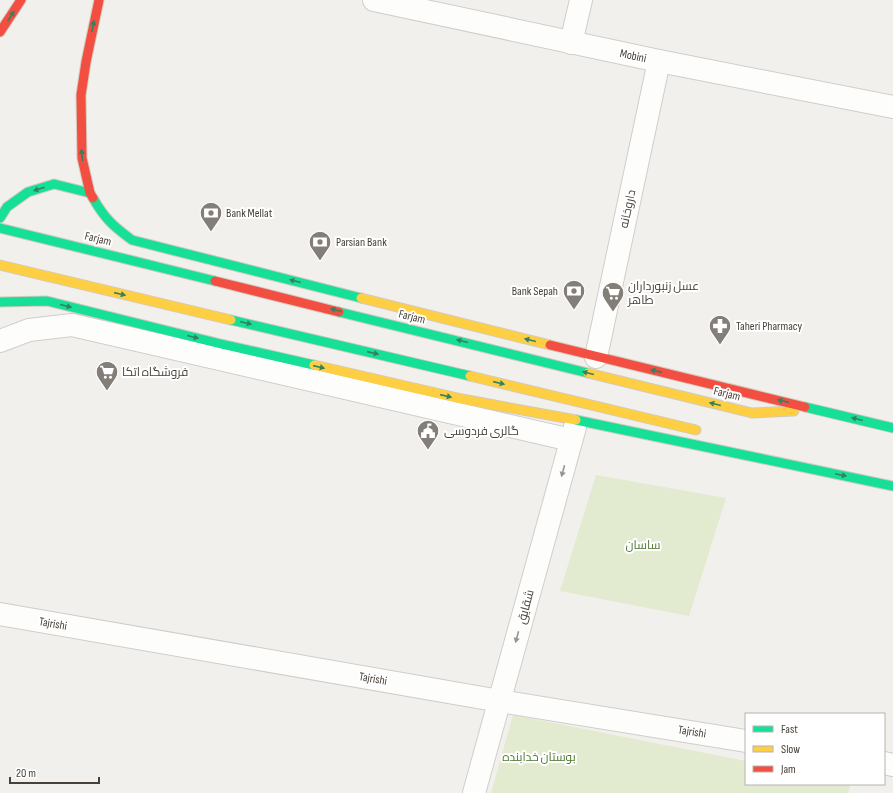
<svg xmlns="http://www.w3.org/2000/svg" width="893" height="793" font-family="'Sofia Sans Condensed',Cairo,sans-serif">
  <rect width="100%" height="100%" fill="#f2f0ed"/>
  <!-- green -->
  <g fill="#e2eacf">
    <polygon points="596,475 726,498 689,616 560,591"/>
    <polygon points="513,715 746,761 746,784 851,784 848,793 491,793"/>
  </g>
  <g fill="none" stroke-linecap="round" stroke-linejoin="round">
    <!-- street casing -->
    <g stroke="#d0cecb" stroke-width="24">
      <g id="street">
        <polyline points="374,0 659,61 893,107"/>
        <polyline points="571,43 581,0"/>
        <polyline points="0,341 29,330 72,325 571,440"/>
        <polyline points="596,357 659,61"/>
        <polyline points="0,614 500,701 746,741"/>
        <polyline points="884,763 893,765"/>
        <polyline points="474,793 575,427"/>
      </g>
    </g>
    <!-- fast casing -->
    <g stroke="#d3cabc" stroke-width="11">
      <g id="fast">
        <path d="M93 198C105 219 113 226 132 240L361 298"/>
        <polyline points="0,218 7,207 28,192 54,184 90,193"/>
        <polyline points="0,228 215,281"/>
        <polyline points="0,302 47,301 221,344 314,365"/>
        <polyline points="339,312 588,373"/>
        <polyline points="231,320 470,376"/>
        <polyline points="805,407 893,428"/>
        <polyline points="576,420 893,486"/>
      </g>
    </g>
    <!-- slow casing -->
    <g stroke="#d3cabc" stroke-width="11">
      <g id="slow">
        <polyline points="0,265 231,320"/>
        <polyline points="361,298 550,345"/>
        <polyline points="314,365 462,399 576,420"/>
        <polyline points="588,373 752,413 794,411"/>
        <polyline points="470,376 696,430"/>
      </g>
    </g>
    <!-- jam casing -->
    <g stroke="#d3cabc" stroke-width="11">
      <g id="jam">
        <polyline points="0,32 21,0"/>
        <polyline points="93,198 90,193 82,158 81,95 86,62 99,0"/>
        <polyline points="215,281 339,312"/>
        <polyline points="550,345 805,407"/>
      </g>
    </g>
    <!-- street -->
    <use href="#street" stroke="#fdfdfc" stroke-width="22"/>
    <!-- fast -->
    <use href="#fast" stroke="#16e098" stroke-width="9"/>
    <!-- slow -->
    <use href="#slow" stroke="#ffcf43" stroke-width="9"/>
    <!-- jam -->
    <use href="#jam" stroke="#f24e42" stroke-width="9"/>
  </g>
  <!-- one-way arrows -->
  <defs><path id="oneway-solid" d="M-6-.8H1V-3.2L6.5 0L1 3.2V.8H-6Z"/></defs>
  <g fill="#34815f">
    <use href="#oneway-solid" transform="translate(11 16) rotate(-57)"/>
    <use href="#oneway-solid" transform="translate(93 26) rotate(-79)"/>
    <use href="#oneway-solid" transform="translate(82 155) rotate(-95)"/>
    <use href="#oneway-solid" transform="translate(39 189) rotate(163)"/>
    <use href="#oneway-solid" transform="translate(295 281) rotate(-166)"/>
    <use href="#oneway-solid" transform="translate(120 294) rotate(13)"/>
    <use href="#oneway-solid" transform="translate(66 306) rotate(14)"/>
    <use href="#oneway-solid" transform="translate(336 310) rotate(-166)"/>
    <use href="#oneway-solid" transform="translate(246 323) rotate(13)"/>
    <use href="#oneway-solid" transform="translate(193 337) rotate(14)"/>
    <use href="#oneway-solid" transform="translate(530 340) rotate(-166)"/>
    <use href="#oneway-solid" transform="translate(462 341) rotate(-166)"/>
    <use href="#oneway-solid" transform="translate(373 353) rotate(13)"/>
    <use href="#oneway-solid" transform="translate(319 367) rotate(13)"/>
    <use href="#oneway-solid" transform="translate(656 371) rotate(-167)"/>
    <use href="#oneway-solid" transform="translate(588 373) rotate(-166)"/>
    <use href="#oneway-solid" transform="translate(499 383) rotate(13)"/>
    <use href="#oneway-solid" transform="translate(446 396) rotate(13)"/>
    <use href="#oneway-solid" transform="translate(783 401) rotate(-167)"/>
    <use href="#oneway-solid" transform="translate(715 404) rotate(-166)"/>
    <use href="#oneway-solid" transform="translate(857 419) rotate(-166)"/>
    <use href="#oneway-solid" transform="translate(841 475) rotate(12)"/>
  </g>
  <g fill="#999691">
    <use href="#oneway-solid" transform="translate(563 471) rotate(105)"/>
    <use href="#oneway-solid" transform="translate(517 637) rotate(105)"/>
  </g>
  <!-- icons -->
  <defs>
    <g id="bank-pin" transform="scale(1.15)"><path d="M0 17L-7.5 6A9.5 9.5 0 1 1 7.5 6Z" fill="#847e78" stroke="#fff"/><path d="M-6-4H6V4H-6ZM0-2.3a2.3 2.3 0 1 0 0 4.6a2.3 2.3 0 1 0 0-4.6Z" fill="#fff"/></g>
    <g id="supermarket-pin" transform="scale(1.15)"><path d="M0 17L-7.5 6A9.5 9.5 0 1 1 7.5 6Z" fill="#847e78" stroke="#fff"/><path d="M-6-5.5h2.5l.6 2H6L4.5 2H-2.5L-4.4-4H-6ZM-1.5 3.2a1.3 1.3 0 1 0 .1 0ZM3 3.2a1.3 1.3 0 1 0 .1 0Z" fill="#fff"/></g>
    <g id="pharmacy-pin" transform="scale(1.15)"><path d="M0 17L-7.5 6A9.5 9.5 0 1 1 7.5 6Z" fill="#847e78" stroke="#fff"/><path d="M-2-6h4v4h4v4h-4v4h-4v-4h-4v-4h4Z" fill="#fff"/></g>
    <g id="civic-pin" transform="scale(1.15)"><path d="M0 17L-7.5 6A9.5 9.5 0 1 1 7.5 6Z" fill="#847e78" stroke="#fff"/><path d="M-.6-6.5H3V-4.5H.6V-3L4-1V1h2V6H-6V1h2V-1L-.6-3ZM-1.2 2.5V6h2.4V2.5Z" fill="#fff"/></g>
  </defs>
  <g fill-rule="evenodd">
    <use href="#bank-pin" x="211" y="213"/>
    <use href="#bank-pin" x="320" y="242"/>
    <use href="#bank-pin" x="574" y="291"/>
    <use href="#supermarket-pin" x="613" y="293"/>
    <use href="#pharmacy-pin" x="720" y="326"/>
    <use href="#supermarket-pin" x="107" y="372"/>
    <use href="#civic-pin" x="428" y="431"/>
  </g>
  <g text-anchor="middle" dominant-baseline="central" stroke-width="4" stroke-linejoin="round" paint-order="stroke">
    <!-- street labels -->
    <g font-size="12" fill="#484139" stroke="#fff">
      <text transform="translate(633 56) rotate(12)">Mobini</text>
      <text transform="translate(628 209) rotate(-78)">داروخانه</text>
      <text transform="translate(98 239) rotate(14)">Farjam</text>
      <text transform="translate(412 317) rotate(14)">Farjam</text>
      <text transform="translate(727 394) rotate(14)">Farjam</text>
      <text transform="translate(526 607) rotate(-75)">شقایق</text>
      <text transform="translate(53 624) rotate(10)">Tajrishi</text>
      <text transform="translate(373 679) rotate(10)">Tajrishi</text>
      <text transform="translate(692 732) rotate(9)">Tajrishi</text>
    </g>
    <!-- poi labels -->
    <g font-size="12" fill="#484139" stroke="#fff" text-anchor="start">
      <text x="226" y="213">Bank Mellat</text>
      <text x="336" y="242">Parsian Bank</text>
      <text x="628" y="286">عسل زنبورداران<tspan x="628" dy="14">طاهر</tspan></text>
      <text x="558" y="291" text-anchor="end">Bank Sepah</text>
      <text x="736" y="326">Taheri Pharmacy</text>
      <text x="122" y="372">فروشگاه اتکا</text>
      <text x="444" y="431">گالری فردوسی</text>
    </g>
    <!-- park labels -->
    <g font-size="12" fill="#507730" stroke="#fff">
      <text x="643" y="545">ساسان</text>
      <text x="539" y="757">بوستان خدابنده</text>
    </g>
  </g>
  <!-- legend -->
  <rect x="745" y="713" width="140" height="72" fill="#ffffff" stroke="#b6b3b0"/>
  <rect x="753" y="726" width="20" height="6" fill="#16e098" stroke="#b6b3b0"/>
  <text x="781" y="733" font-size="12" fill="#484139">Fast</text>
  <rect x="753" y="746" width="20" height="6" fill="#ffcf43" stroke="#b6b3b0"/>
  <text x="781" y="753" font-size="12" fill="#484139">Slow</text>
  <rect x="753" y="766" width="20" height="6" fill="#f24e42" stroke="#b6b3b0"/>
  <text x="781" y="773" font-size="12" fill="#484139">Jam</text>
  <!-- scale -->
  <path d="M10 777v6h89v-6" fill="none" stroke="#484139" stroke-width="2"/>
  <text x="16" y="777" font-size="12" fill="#484139" stroke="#ffffff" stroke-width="3" paint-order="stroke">20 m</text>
</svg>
